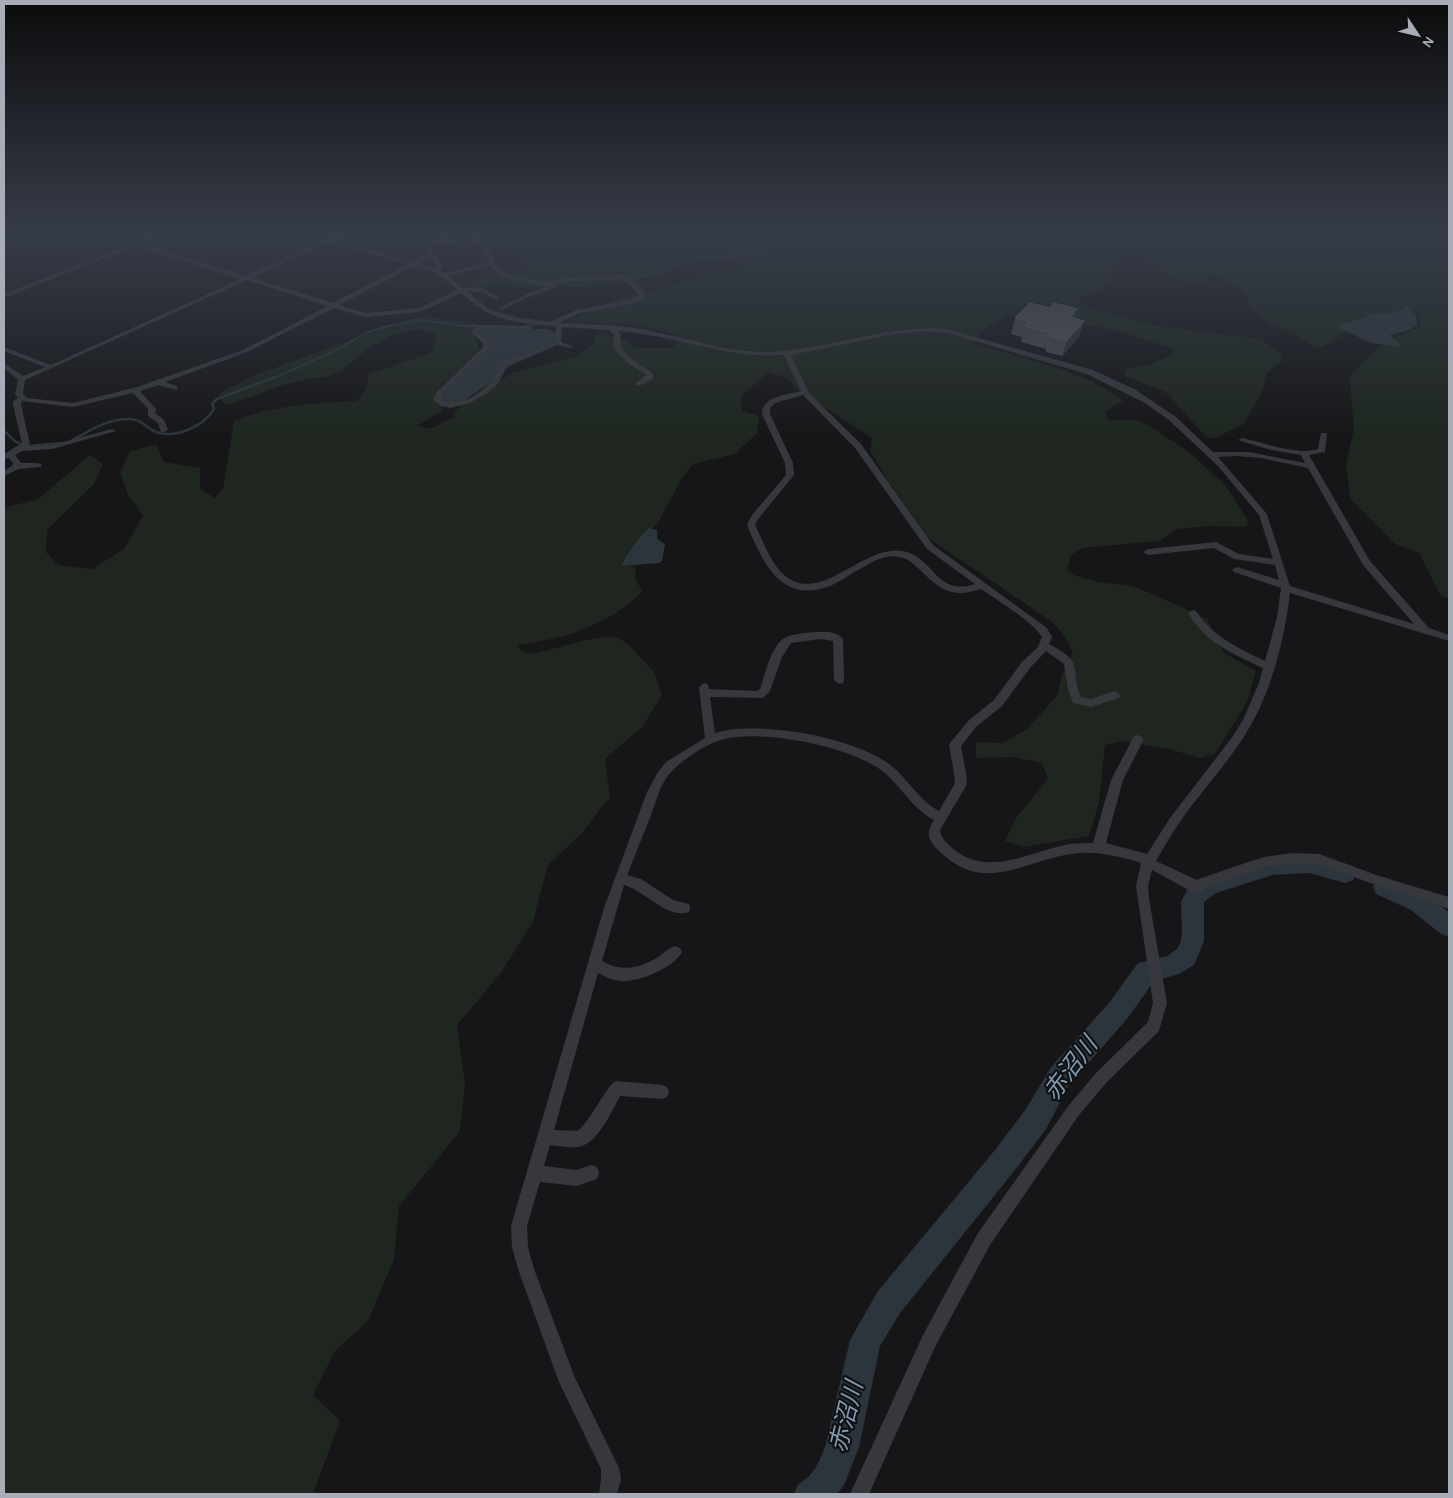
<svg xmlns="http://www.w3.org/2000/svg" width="1453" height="1498" font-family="'Alegreya Sans','Noto Sans JP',sans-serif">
  <rect width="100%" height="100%" fill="#161618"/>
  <!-- green -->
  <path fill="#1e261f" d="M483 231H1449V599L1440 595 1419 553 1395 544 1350 498 1346 464 1354 430 1350 377C1376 346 1384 342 1421 327L1418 310 1414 309 1409 313C1390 318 1368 321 1351 329 1337 335 1332 345 1317 348L1297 336 1273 326 1250 309 1245 292 1218 275 1208 273 1209 285H1198L1169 276 1146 257 1131 255 1114 260 1111 268 1113 281 1104 288 1077 299 1089 308 1158 326 1261 339 1281 354 1282 361 1267 373 1263 390 1244 424 1213 439 1205 436 1166 392 1125 376 1124 370 1149 365 1173 354 1174 349 1111 329 1056 319 1007 315 983 330 974 343C1023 360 1082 368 1123 401L1105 411 1108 420H1134L1148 425 1189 452 1225 485 1249 522 1246 527 1209 526 1177 529 1160 541 1082 548 1071 555 1067 571 1076 576 1099 582 1132 586 1153 594 1207 619 1224 653 1256 671 1247 702 1215 754 1200 758 1169 749 1123 741 1105 745 1099 802 1089 836 1023 847 1005 841 1016 818 1048 779 1042 763 1013 757 976 758V742L1003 743 1027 729 1057 696 1062 674 1073 652 1065 637 1054 623 929 539 888 481 870 451 872 438 797 389 787 378 768 372 740 397 742 411 759 416 757 433 735 454 693 464 682 478 659 521 622 562 636 568 635 579 642 590C630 610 586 630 564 636 549 640 533 642 518 645L522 652 533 654 586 640 608 637 619 638 630 646 654 672 662 695 642 727 605 759 610 798 599 810 584 831 548 865 533 922 500 974 457 1025 465 1084 460 1131 399 1206 394 1259 368 1321 335 1351 313 1395 340 1421 313 1494H4V508L38 499 90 455 103 464 94 484 47 530 46 552 58 565 92 569 124 549 143 516 128 495 120 472 130 451 156 444 164 462 200 468V488L214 498 223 488 234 421C273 405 315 403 357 401L366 389 369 374 431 353 437 335 421 329 394 334 367 349 341 371 326 377 307 379 276 387 252 397 226 405 218 394 255 375 388 326 421 316 479 324 475 339 478 343 479 352 439 389 443 410 417 426 431 429 454 417 455 411 512 373 575 357 592 346 598 332 624 340 636 348H674L677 335 637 325 566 322 596 306 622 298 660 289 700 275 766 260 761 257 715 259 683 265 654 276 618 284 534 289 493 284 479 288 466 284 480 278 528 270 521 250 513 246 534 237 524 232 481 236Z"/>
  <!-- water -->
  <g fill="#2c353c">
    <polygon points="1406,306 1416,315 1417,325 1409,330 1390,335 1401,346 1399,347 1372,343 1338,328 1339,325 1364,318 1372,313 1396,313"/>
    <polygon points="483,328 547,329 556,333 555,340 550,346 511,360 493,381 459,404 454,405 440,399 444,393 489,347 488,342 476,331"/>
    <path d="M649 528 657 530V539L665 544 662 561 659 563 622 566C622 559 643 532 649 528Z"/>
  </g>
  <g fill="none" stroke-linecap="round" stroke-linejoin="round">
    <!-- stream-far1 -->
    <g stroke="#2c353c" stroke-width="2">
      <polyline points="476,231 474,235 477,238"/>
      <polyline points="493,261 506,274"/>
      <polyline points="514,276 537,281"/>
      <polyline points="634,276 658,273 677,263 757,252 783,245"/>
      <path d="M589 311 643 300 644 292C635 282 633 274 618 276"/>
      <polyline points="526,326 542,324"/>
      <polyline points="272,379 335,351 365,333 388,326 420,320 464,326 483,326"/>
    </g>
    <!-- stream -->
    <g stroke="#2c353c" stroke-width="2.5">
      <polyline points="4,431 16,442 24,445"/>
      <path d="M72 440C92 430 106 419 129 419 143 419 145 428 156 432 176 439 204 426 214 409L212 404 217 399 275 377"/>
      <polyline points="30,446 61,443"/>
    </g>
    <!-- river -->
    <g fill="#2c353c" fill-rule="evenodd">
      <path d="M1297 854 1321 856 1353 866 1356 873 1353 880 1345 883 1309 873 1273 875 1216 893 1204 902V941L1194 965 1179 974 1154 981 1127 1019 1069 1085 1046 1129 1015 1170 900 1313 880 1346 859 1447 844 1485 837 1494H794C799 1480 800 1485 809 1476 817 1468 821 1457 825 1447L850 1340 878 1291 995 1150 1026 1109 1051 1067 1109 1003 1138 963 1167 956 1177 949 1181 941 1182 930 1181 902 1188 888 1199 879 1248 862 1273 856Z"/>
      <polygon points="1384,877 1419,891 1449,912 1449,937 1441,934 1411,910 1376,894 1373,887 1376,880"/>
    </g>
    <!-- minor -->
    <g fill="#37383d" fill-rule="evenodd">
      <path d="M164 231H171L141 244 246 276 346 231H353L335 240 413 262 429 254 425 248C433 241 444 231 455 231L444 239 457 241V243L440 242 431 248 443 267 439 270 443 273 489 263 482 246 467 236 469 231H475L473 235 487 244 495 263 502 272 509 275 546 282 566 278 627 275 645 295 641 300 634 303 580 313 559 323C584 324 610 324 635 328 680 335 724 353 770 352 830 350 886 324 947 329L1093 370 1136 390 1176 417 1213 452H1249L1305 463 1301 455 1271 450 1238 440 1242 438C1262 442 1299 456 1318 449L1321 433H1327L1325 452 1309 455 1370 561 1429 628 1449 635V641L1290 593C1285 635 1273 686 1252 723 1232 760 1201 790 1178 825 1170 836 1163 849 1156 861L1197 880 1264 857 1292 853 1319 854 1382 877 1449 897V909L1381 887 1319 864 1292 863 1264 867 1204 889 1203 893 1198 895 1152 870 1148 886 1149 899 1167 1003 1159 1031 1106 1083 1079 1115 990 1245 935 1347 869 1494H850L923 1335 978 1233 1069 1105 1096 1073 1148 1022 1153 1003 1136 886 1141 864 1139 862C1116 856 1095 850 1071 854 1020 862 983 895 938 850 927 838 926 833 934 820 907 805 899 780 875 766 839 745 765 730 724 739 707 743 678 762 667 777 659 788 656 802 651 815 643 835 635 855 627 875L641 879 673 900 689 904 690 908 689 912C668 920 644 890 624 885L602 961C621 972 639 969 658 957 664 953 669 948 675 946L680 948 682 952C674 968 637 983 620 981 613 980 605 977 598 973L554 1130 577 1131 580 1129C591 1119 608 1084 616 1081L662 1085 667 1087 669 1092 667 1097 662 1099 620 1096C612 1111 597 1145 578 1147 569 1148 559 1146 550 1145L544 1166 577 1170 591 1165 597 1167 599 1173 597 1179 577 1186 540 1182 527 1226 528 1247 534 1269 575 1378 619 1468 621 1479 617 1494H599L601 1479V1469L559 1382 518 1269 512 1247 511 1226 604 908 647 792 658 772 666 762 705 738 699 687 704 683 708 684 709 689 757 691 760 689C765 675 771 647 783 639 792 633 807 633 818 632 827 631 837 632 843 639L844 680 843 683 839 684 834 680 833 641 821 639 791 643 782 657 770 691 763 698 710 697 715 733C758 720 853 737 889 764 908 778 918 800 939 811L954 785 955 779 949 745 951 742 969 720 994 700 1022 662 1038 647 1042 637C1033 622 997 600 981 589 950 599 940 589 918 568 912 563 907 558 899 557 885 554 872 562 860 569 850 574 840 582 830 586 781 605 762 561 747 525L752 515 786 475 785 463 762 414C762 396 787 395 801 391L784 355C725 359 675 335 618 331L621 335C615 355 642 363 653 374V379L639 386 635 384 646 375C633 365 608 354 614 335L609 330 562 327 561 342 572 346V348L557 345 511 365 506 368 498 384 486 394 470 403 451 408 441 406 433 400 437 392 483 347V343L472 333 473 329 483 325 529 326 532 328 529 330 484 329 478 331 488 341 490 347 444 393 441 399C457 410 481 393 492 381 497 375 498 366 505 362 520 352 540 352 555 340L556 326C536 325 501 322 483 310 476 306 469 299 461 293L420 312 365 317 334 308 247 352 165 382 177 386V390L158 385 140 391 156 409 155 413 164 420 168 430 164 432H161L158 423 148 416V409L133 393 73 407 22 401 21 405 30 444 28 446 52 445 112 429 116 431 52 449 22 451 15 455 21 463H38L42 465 41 467 19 469 4 476V471L12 466 13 463 9 458 4 459V454L22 443 13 405V402L18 397 15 394 18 380 4 368V363L23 376 45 367 4 351V347L51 365 241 279 135 246 6 297 4 298V294ZM330 242 408 264 333 303 252 278ZM431 257 437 266 434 268 419 264ZM414 266 433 271 458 290 419 308 365 313 339 305ZM491 266 498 274 505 278 546 286 566 282 625 279 639 295 630 300 576 310 549 322 516 317 489 309 467 291 482 292 496 300 498 299V297L483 288H463L447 276ZM247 280 328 306 243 350 137 387 73 403 27 398 23 394 25 380ZM924 331 947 333 1087 374 1145 403 1170 421 1218 466 1259 515 1273 559 1239 554 1216 542 1148 549 1143 552 1148 555 1214 548 1234 559 1275 565 1279 580 1237 567 1232 570 1234 572 1281 588 1277 617 1265 661C1238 648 1212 636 1196 611L1193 610 1188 613C1206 643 1233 654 1263 668L1259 683 1243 720 1233 736 1170 818 1147 854 1106 843 1123 780 1144 739 1138 735 1134 736 1111 780 1093 843C1086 843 1077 843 1070 844 1030 851 985 880 950 846 945 841 941 838 940 830L966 786 967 779 961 746 977 726 1002 706 1030 668 1046 651 1064 664 1068 690 1073 703 1091 707 1119 698 1120 695 1115 691 1091 699 1081 697C1068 666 1087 664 1049 644L1052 637 1047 628 933 545 861 444 809 393 791 355 894 334ZM803 395 855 448 927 549 975 584C936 597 934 557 903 551 861 544 818 610 781 572 769 559 763 541 755 525L759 518 794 475 793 463 770 414V408L775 403ZM1236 456 1261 458 1308 468 1363 565 1414 624 1290 586 1267 514 1218 457Z"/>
      <polygon points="552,285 555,287 554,288 531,296 502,310 497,309 527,294"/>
    </g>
  </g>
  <!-- wall -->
  <polygon fill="#47494d" points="1015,318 1084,321 1079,337 1062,356 1046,352 1046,349 1021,342 1022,337 1011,334"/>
  <!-- shaded-wall -->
  <g fill="#2f3033">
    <polygon points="1077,309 1072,325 1070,317"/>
    <polygon points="1084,321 1079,337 1062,356 1067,340"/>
  </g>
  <!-- building -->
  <polygon fill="#525359" stroke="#5f6168" points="1030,303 1050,308 1054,303 1077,309 1070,317 1084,321 1067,340 1050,336 1052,333 1025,326 1029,322 1015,318"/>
  <!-- sky -->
  <linearGradient id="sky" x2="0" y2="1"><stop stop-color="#0c0c0d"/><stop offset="0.53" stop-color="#363c48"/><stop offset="1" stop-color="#363c48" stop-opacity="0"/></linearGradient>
  <rect width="1453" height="440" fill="url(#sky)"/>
  <g text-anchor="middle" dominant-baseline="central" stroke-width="4.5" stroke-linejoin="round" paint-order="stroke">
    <!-- near-water labels -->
    <g font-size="24" font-style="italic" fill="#7f9bb3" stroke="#111113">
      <text transform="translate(1071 1069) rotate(-53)">赤沼川</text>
      <text transform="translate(847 1417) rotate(-76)">赤沼川</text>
    </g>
  </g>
  <!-- border -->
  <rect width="1453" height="1498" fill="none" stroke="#a8adb8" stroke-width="10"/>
  <!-- north arrow -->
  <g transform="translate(1418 35) rotate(125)" stroke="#111113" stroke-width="4" paint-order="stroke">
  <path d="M0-4L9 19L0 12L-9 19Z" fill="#a8adb8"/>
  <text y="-8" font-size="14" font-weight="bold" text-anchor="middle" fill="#a8adb8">N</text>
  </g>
</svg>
